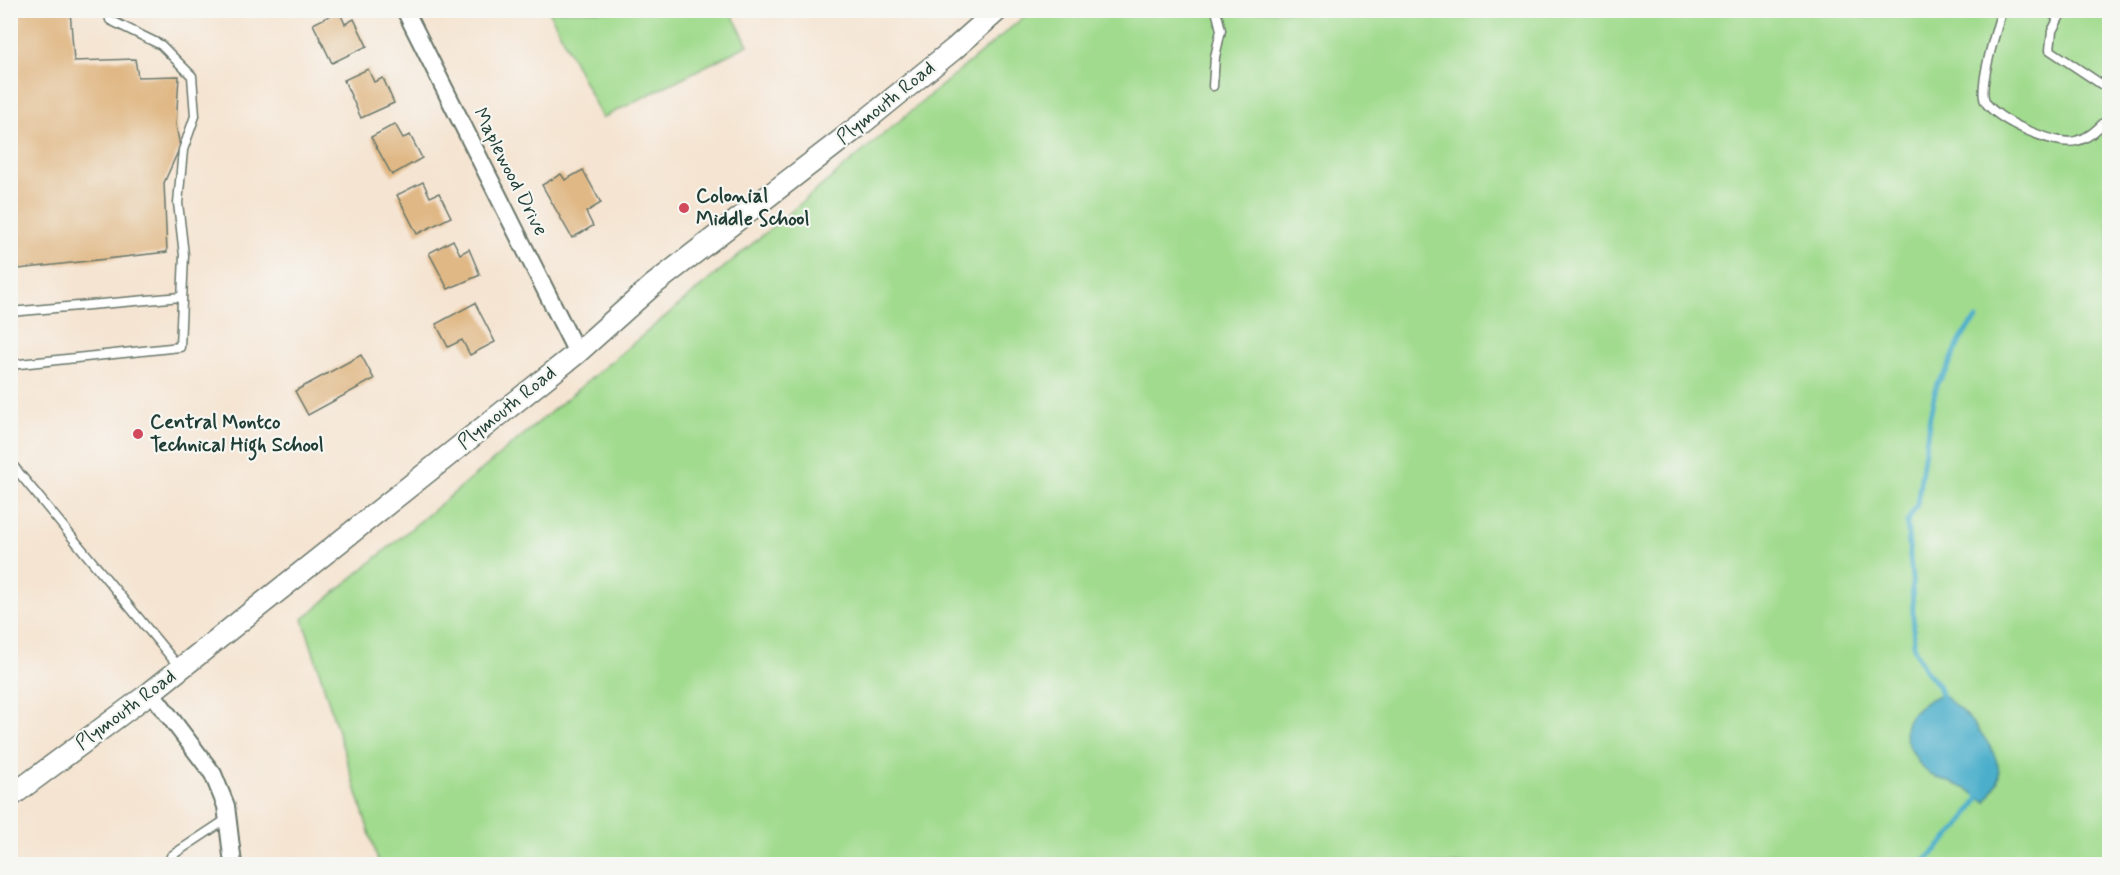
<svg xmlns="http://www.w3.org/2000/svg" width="2120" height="875" font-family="Mynerve,sans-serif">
  <rect width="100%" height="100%" fill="#f6f6f2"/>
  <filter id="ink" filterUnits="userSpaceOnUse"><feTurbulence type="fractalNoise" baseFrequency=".0167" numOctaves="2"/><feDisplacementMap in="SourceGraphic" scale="12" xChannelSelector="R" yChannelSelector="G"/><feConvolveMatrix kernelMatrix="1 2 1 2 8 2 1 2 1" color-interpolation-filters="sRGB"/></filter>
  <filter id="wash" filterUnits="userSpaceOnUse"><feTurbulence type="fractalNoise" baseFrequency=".008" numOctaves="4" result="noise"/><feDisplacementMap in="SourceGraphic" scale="24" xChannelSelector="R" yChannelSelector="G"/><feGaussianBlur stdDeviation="1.35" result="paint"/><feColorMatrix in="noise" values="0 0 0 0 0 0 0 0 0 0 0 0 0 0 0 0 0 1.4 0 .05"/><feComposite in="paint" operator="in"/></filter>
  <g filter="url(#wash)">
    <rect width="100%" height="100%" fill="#f5e4d1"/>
    <!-- green -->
    <g fill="#a1db8e" stroke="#608c61" stroke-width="1.5">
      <polygon points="549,11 730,11 748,45 602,118"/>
      <polygon points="1031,11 2109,11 2109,864 379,864 303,619"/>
    </g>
    <!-- water -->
    <path fill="#4cafcb" stroke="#367680" stroke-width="1.5" d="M1941 694C1963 710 1996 743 1999 772 2000 782 1991 793 1986 802 1980 798 1975 794 1970 791 1956 782 1936 781 1924 769 1919 765 1916 758 1913 753 1893 724 1914 706 1941 694Z"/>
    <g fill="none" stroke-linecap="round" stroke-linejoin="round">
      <!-- stream -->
      <g stroke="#4cafcb" stroke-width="5">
        <polyline points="1943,700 1938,685 1925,670 1914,648 1912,578 1907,523 1917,504 1930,416 1937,383 1946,372 1960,341 1970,325 1977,319"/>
        <polyline points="1922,864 1959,827 1979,798 1976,791"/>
      </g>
    </g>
    <g id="blocks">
      <!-- building -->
      <g fill="#e0b885">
        <polygon points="10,10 70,10 74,61 135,59 138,77 179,76 176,125 180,147 164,183 167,252 10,270"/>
        <polygon points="339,11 345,24 354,19 367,46 332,63 313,24"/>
        <polygon points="368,69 374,82 383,78 394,103 361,118 344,80"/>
        <polygon points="395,124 403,138 410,135 422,158 392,175 371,137"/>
        <polygon points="583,170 601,203 586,212 593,226 572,238 542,185 561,174 565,180"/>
        <polygon points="423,182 430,197 439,193 451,217 417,234 397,195"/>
        <polygon points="453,240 460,254 469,249 480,275 448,289 429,253"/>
        <polygon points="475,303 495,342 470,355 462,340 448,347 436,324"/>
        <polygon points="361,355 374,379 308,415 295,391"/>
      </g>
    </g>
  </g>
  <g filter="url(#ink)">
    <use href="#blocks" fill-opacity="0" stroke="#6a776b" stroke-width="1.5"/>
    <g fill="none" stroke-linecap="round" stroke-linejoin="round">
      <!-- service casing -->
      <g stroke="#6a776b" stroke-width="11">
        <g id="service">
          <path d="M2002 10C1997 27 1978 87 1985 101 1995 120 2055 146 2076 141 2090 138 2099 127 2110 117"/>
          <polyline points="2049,10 2058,19"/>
          <polyline points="2063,10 2052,31 2050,50 2110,90"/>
          <polyline points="1213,86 1215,57 1221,30 1216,10"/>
          <polyline points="10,312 181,297"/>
          <polyline points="10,365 180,347 184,255 178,203 183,150 195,116 192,76 161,45 110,20 108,10"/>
          <polyline points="10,462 180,668"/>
          <polyline points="169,864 171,856 227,819"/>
        </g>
      </g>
      <!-- minor casing -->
      <g stroke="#6a776b" stroke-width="20">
        <g id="minor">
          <polyline points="405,10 577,353"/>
          <polyline points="151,692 213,774 226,806 233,864"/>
        </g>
      </g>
      <!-- tertiary casing -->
      <g stroke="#6a776b" stroke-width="24">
        <polyline id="tertiary" points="10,797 151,692 577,353 653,285 854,130 954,49 998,10"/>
      </g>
      <!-- service -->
      <use href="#service" stroke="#fff" stroke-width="8"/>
      <!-- minor -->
      <use href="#minor" stroke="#fff" stroke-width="16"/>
      <!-- tertiary -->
      <use href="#tertiary" stroke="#fff" stroke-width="21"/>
    </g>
  </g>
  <!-- markers -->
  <g fill="#d1495b" stroke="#f6f6f2" stroke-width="2">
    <circle cx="684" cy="208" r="6"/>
    <circle cx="138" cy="434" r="6"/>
  </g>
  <g text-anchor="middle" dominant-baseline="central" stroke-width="4.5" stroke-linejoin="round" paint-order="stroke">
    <!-- street labels -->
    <g font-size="20" fill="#1f3d34" stroke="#f6f6f2">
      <text transform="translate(886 103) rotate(-39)">Plymouth Road</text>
      <text transform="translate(510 172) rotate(63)">Maplewood Drive</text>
      <text transform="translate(507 408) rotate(-39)">Plymouth Road</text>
      <text transform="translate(126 710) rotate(-37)">Plymouth Road</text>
    </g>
    <!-- poi labels -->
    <g font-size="20" font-weight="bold" fill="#1f3d34" stroke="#f6f6f2" text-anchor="start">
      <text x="696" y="196">Colonial<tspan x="696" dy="23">Middle School</tspan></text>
      <text x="150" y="422">Central Montco<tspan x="150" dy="23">Technical High School</tspan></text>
    </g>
  </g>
  <!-- margin -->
  <rect width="2120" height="875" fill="none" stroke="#f6f6f2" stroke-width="36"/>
</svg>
